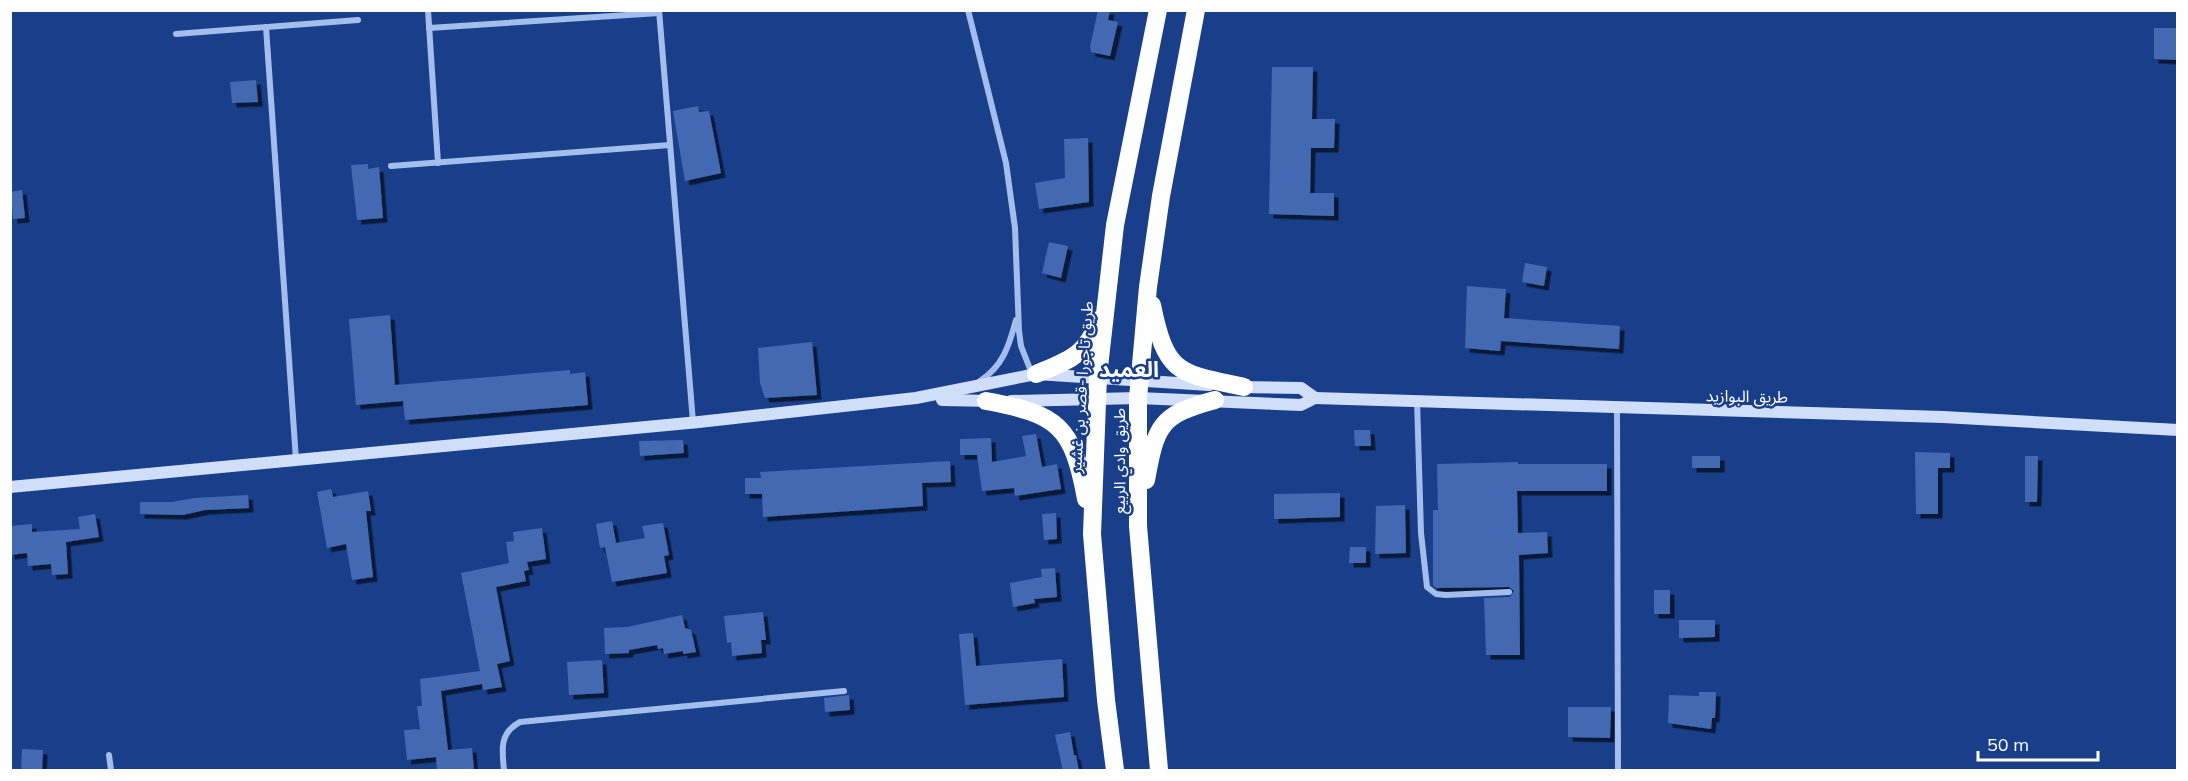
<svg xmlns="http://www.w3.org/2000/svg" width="2188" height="781" font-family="Mulish,'Noto Sans Arabic',sans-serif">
  <defs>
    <filter id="shadow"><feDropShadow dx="4.5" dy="4.5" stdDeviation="0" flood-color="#0009"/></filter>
  </defs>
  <rect width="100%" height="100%" fill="#193f8a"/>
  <!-- building -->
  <g fill="#4269b2" filter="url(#shadow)">
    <polygon points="1098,10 1110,10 1108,20 1118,22 1110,56 1091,52 1090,47"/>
    <polygon points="2154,28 2178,28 2178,60 2154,59"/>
    <polygon points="1272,67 1313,67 1312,119 1335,119 1334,148 1311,148 1310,193 1334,193 1334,216 1269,214"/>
    <polygon points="256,80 258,102 232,103 230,82"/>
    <polygon points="698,106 699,112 709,111 721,173 685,181 673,111"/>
    <polygon points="1088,138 1089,202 1039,209 1035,183 1065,178 1064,139"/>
    <polygon points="368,164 368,169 379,167 383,218 357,220 351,165"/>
    <polygon points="22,190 25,218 13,219 10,192"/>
    <polygon points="1049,242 1068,246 1061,278 1042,273"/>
    <polygon points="1525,263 1547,267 1544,286 1522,282"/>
    <polygon points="1467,286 1506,289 1504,318 1620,326 1619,349 1501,341 1500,351 1465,348"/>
    <polygon points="390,315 395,385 570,370 570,374 585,372 588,405 405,420 403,401 356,405 349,319"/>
    <polygon points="812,342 817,395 765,398 760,383 758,348"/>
    <polygon points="1354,430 1370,430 1371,446 1355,446"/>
    <polygon points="1036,434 1042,467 1057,464 1061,489 1015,496 1014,488 982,491 977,455 960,455 960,439 991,438 992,462 1026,456 1022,436"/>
    <polygon points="683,440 684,453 640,456 639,441"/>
    <polygon points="1915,452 1950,453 1950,468 1938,468 1938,514 1916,514"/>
    <rect x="1692" y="456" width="28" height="12"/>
    <polygon points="2025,456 2038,456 2037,502 2025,502"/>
    <polygon points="950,461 951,482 922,483 923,506 763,517 762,494 745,494 745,478 761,478 760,472"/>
    <polygon points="1518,462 1518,464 1607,464 1607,491 1517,491 1518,533 1547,532 1548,553 1519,555 1520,655 1486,655 1484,598 1510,597 1514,591 1509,587 1436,588 1433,585 1433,510 1438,510 1437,464"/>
    <polygon points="331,489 333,497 368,491 371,511 366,511 373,577 352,580 346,544 327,548 317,492"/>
    <polygon points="1340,493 1340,517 1274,519 1274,494"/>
    <polygon points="248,495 249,508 205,510 183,515 140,514 140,502 172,502 194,498"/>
    <polygon points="1405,505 1406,553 1375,554 1376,506"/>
    <polygon points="1056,513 1057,539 1044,540 1042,514"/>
    <polygon points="95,514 99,537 66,542 68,574 52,575 51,564 28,566 27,553 10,555 10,526 32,524 32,532 80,529 78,517"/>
    <polygon points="612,521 616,543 645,538 642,526 663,523 669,555 664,556 667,573 612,582 605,547 600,548 596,524"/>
    <polygon points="542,528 546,559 527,562 529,570 524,571 526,581 496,587 510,661 497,664 502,687 483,690 482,684 441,691 448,750 472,748 474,771 437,771 436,757 407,760 404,730 420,729 417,706 422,706 420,679 480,671 461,573 509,563 506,542 514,541 513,532"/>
    <polygon points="1350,547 1366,547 1366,563 1349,563"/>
    <polygon points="1055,568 1057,597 1034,599 1035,603 1013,607 1010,583 1042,577 1041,569"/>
    <rect x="1654" y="590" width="16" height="24"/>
    <polygon points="763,612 766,640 761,640 762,653 732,656 731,642 727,643 724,616"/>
    <polygon points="682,615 685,628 691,630 696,652 683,654 683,651 664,654 663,648 658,649 657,645 629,650 629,653 605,654 604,628 627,627"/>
    <polygon points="1679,620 1715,620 1715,637 1679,638"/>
    <polygon points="973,633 976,666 1062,659 1064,697 965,705 959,634"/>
    <polygon points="602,660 604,693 569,695 567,662"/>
    <polygon points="1699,692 1716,692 1715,718 1712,718 1711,729 1668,723 1669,695 1699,696"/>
    <polygon points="849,695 850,710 825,712 824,698"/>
    <polygon points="1568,707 1611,707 1610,738 1568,737"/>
    <polygon points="1070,732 1074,755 1076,755 1079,771 1063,771 1055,735"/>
    <polygon points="22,749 43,750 42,771 21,771"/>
  </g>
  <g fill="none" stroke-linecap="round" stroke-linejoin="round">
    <!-- street -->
    <g stroke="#a3bded" stroke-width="6">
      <polyline points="428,10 438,163"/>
      <polyline points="659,10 693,422"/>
      <polyline points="968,10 1006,163 1015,228 1019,331 1021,346 1032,374"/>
      <polyline points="266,27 296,460"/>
      <polyline points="429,28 659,13"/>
      <polyline points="176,34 358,20"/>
      <polyline points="391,166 670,145"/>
      <path d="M980 381C1003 366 1009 346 1016 320"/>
      <polyline points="1417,400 1421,533 1427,587 1436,594 1446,595 1509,592"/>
      <polyline points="1617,409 1618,770"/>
      <polyline points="109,755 111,770"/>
      <path d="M504 770C502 750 499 733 520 722L844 691"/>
    </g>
    <!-- secondary -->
    <g stroke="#d0defa" stroke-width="12">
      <polyline points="1238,387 1301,388 1315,398"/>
      <polyline points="1315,398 1943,417 2178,430"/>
      <polyline points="942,400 993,401"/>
      <polyline points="1011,401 1138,398 1301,405 1315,398"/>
      <polyline points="10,487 699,422 916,398 1036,374 1209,385"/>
    </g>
    <!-- highway -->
    <g stroke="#fff" stroke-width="18">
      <path d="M1152 305C1166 375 1179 373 1244 387"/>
      <path d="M1036 374C1069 360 1086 356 1099 320"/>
      <path d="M986 401C1058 414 1073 426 1086 499"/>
      <path d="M1146 480C1156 426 1159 415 1215 400"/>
      <polyline points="1115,770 1106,700 1092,534 1098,376 1115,225 1158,10"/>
      <polyline points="1159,770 1138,526 1138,398 1148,287 1161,196 1196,10"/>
    </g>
  </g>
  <g text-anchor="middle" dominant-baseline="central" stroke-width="5" stroke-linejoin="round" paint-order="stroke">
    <!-- street labels -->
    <g font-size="16" fill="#fff" stroke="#193f8a">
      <text transform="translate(1081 387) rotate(-86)">طريق تاجورا -قصر بن غشير</text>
      <text transform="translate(1747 396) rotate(1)">طريق البوازيد</text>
      <text transform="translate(1119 461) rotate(-90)">طريق وادي الربيع</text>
    </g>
    <!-- district labels -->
    <g font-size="22" font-weight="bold" fill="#fff" stroke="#193f8a">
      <text x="1129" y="369">العميد</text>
    </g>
  </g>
  <!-- border -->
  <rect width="2188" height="781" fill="none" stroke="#ffffff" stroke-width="24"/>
  <!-- scale -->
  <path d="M1978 751v9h120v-9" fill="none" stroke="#ffffff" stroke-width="3"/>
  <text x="1987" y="751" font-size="18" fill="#ffffff" stroke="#193f8a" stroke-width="4.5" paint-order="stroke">50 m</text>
</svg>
